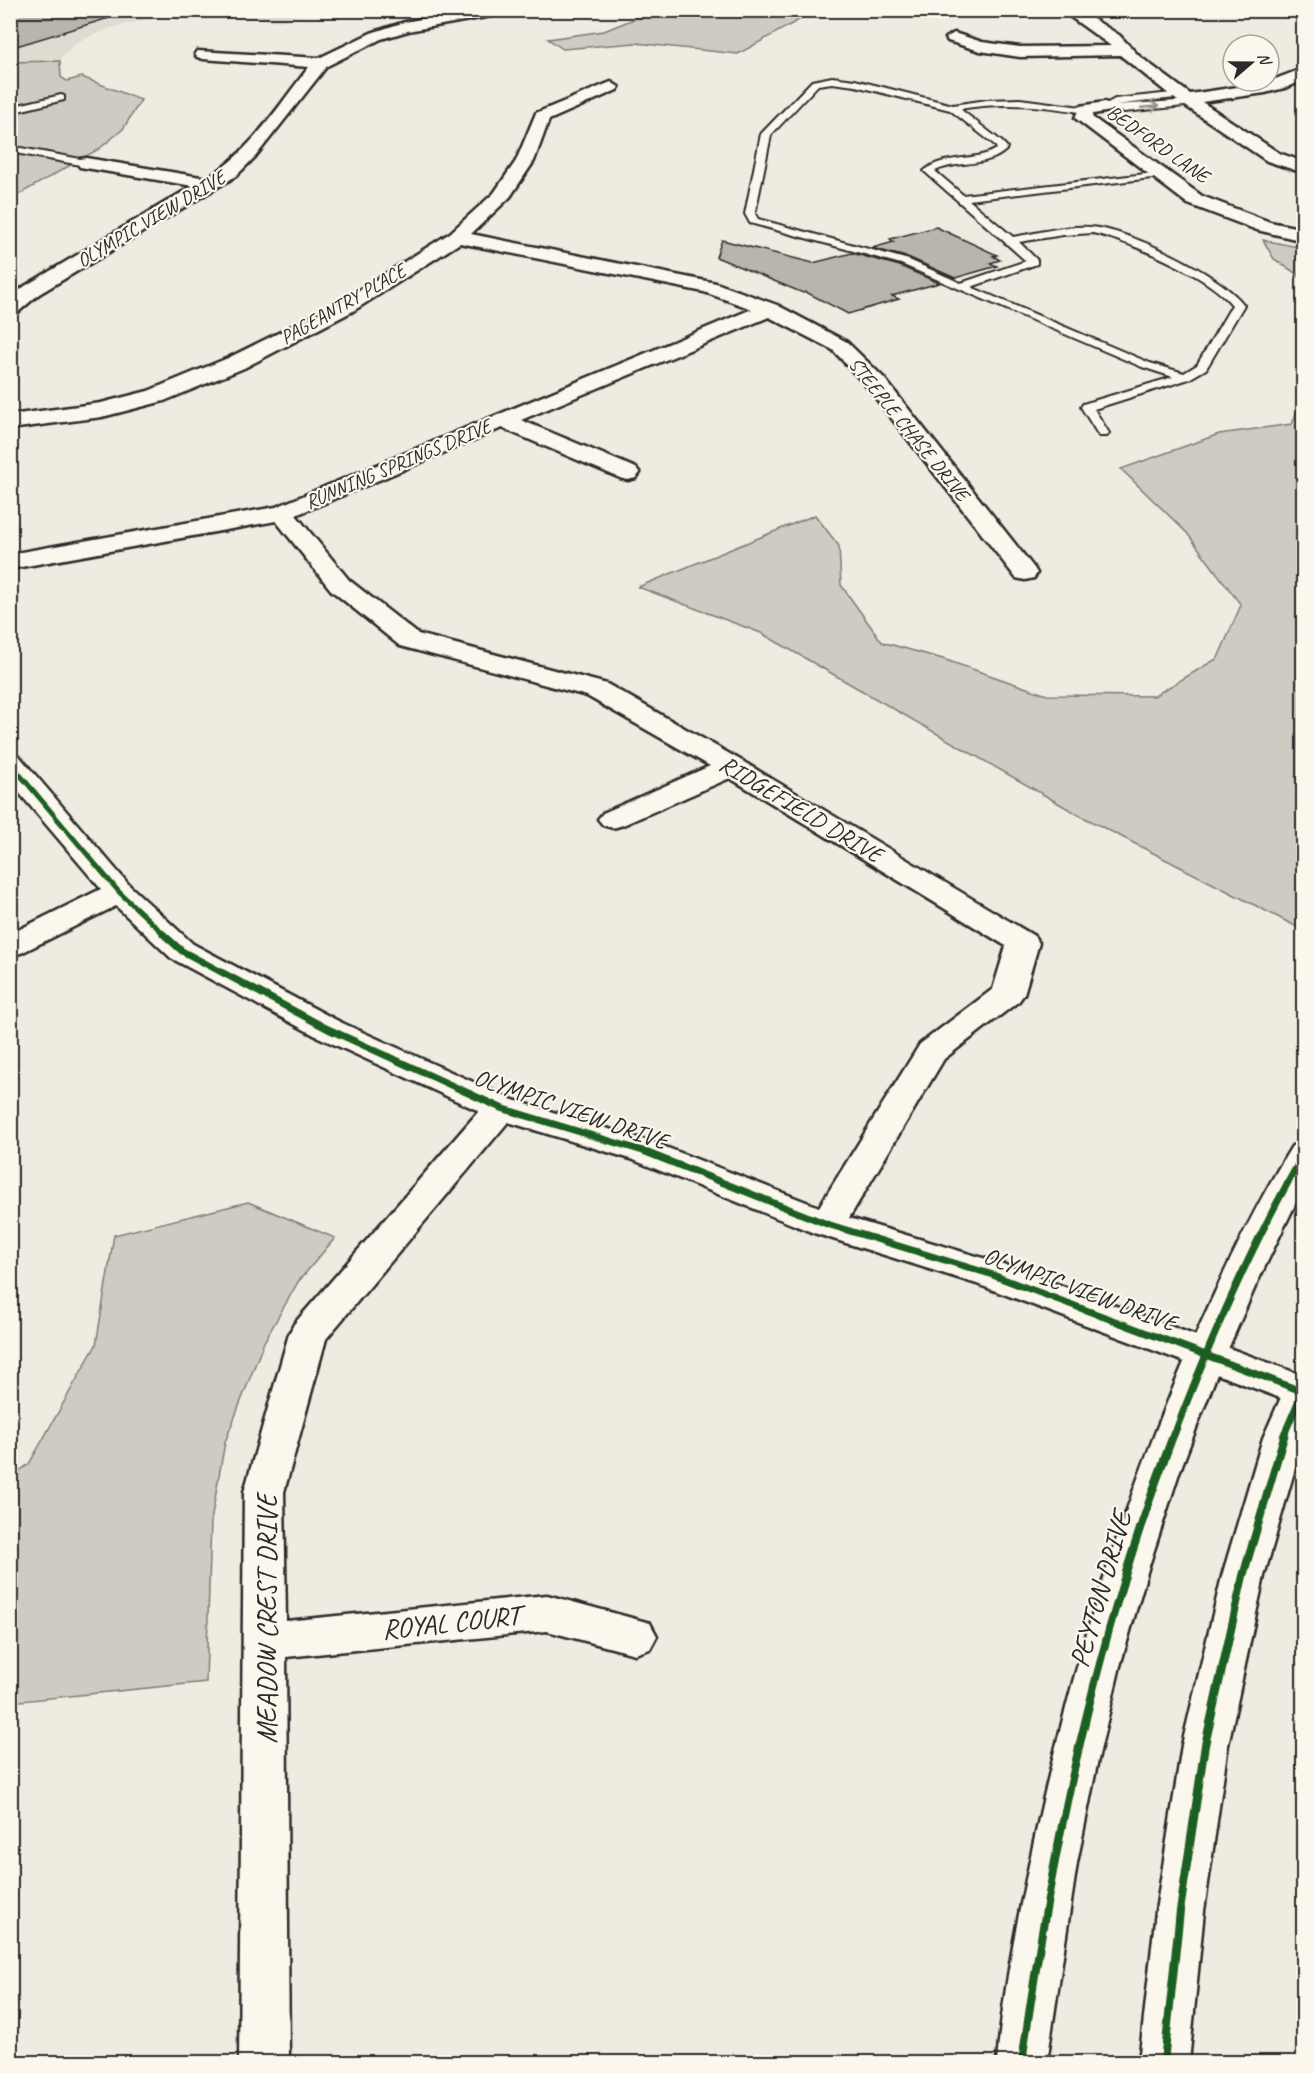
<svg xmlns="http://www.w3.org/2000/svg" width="1314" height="2073" font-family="Caveat,sans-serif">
  <rect width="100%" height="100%" fill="#eeebe0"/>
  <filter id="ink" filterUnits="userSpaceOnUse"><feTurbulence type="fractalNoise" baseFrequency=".0167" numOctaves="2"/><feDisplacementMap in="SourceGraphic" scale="12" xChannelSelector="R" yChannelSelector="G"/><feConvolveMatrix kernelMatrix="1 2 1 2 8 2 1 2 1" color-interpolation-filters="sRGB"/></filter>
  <g filter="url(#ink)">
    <!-- built -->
    <polygon fill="#dedbd1" points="10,11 311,11 280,21 253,18 179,20 164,16 113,27 79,41 61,57 61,77 67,81 11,94"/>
    <!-- green -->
    <g fill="#cecbc2" stroke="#7c7b76" stroke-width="1.5">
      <polygon points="656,10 815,10 815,11 738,54 635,43 563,49 548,39 604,31"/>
      <polygon points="60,61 61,77 67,81 82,77 141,100 123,129 99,149 11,199 11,62"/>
      <polygon points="1263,240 1303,248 1303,278 1274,259"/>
      <polygon points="1303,396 1303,930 1079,815 761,633 638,587 815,515 839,546 841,585 882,642 943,659 1047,695 1154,696 1218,658 1241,605 1187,533 1121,469 1219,434 1292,424"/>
      <polygon points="248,1202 335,1238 298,1282 264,1342 225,1442 211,1521 206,1682 11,1702 11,1477 29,1464 96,1345 114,1235"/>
    </g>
    <!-- building -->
    <g fill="#b8b5ae" stroke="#2b2b2b" stroke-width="1.5">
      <polygon points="10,10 108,10 109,18 10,48"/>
      <polygon points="936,227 997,255 993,256 1000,260 990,263 997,266 955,278 910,258 872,248 894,242 890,239"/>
      <polygon points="722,240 813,263 852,253 900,266 939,283 892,296 899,299 848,314 806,292 803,293 716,257"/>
    </g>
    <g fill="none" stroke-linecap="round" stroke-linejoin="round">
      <!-- lane casing -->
      <g stroke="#2b2b2b" stroke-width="4">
        <g id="lane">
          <path d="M832 77 855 80 953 105 987 100 1020 99 1089 108 1091 110 1086 113C1044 106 1003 101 960 109L1001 141 1007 147 1006 150C987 168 957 160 935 171L963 195 1163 172V176L1160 177 969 200 1013 237C1038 233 1065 225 1091 227 1129 230 1221 274 1244 305L1206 369 1189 379 1094 409 1109 433 1107 436H1099L1081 407 1083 404 1173 377 1142 367 901 264 750 223 745 214 761 134 812 81ZM832 83 855 86 950 110 995 145 997 149C975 162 943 154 924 171L1026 261 961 283 909 260 758 219 755 214 771 135 818 85ZM1093 233C1131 242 1208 275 1232 305L1197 365 1184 373 1150 363 971 287 1037 264V260L1019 242 1063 235Z"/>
          <polygon points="1181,92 1184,93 1184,97 1115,105 1192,100 1197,103 1195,105 1124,112 1100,107 1115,99"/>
          <polygon points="61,95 64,96 64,100 10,113 10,107"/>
          <polygon points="10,146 86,160 91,163 86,166 10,152"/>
        </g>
      </g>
      <!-- street casing -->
      <g stroke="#2b2b2b" stroke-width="5">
        <g id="street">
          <path d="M470 10H504L497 15 408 31 381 39 327 66 255 157 236 176 39 294 17 313 10 315V298L25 286 193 186 86 168 80 167 77 163 80 159 86 158 207 178C250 153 279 105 309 67L203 59 197 57 195 54 197 51 319 58 371 33 405 22Z"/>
          <polygon points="1061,10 1079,10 1119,35 1139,56 1190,94 1265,83 1304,68 1304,80 1288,87 1265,93 1202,102 1279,153 1304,162 1304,173 1267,161 1175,99 1120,55 1020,57 980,51 948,41 946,38 954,33 982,42 1020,47 1111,46"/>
          <polygon points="611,82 619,87 617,90 549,120 534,161 510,197 471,234 716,283 777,305 847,342 884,378 1034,568 1037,573 1034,578 1025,580 1016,578 868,388 833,350 769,317 521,420 636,468 640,473 636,478 628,480 620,478 502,428 296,515 349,580 418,634 607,684 742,761 1034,936 1039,943 1024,994 1019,1001 944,1059 849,1218 1003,1264 1304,1376 1304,1407 977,1284 814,1233 631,1159 508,1122 326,1339 284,1492 286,1621 547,1595 650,1623 657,1636 650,1649 635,1654 547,1631 286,1657 289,2062 239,2062 244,1492 289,1334 294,1324 479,1111 316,1036 171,958 116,906 21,953 10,955 10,934 101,889 10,782 10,755 20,757 130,886 193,944 340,1022 513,1100 655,1143 819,1207 920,1044 993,989 1006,946 730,778 623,825 613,828 603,825 598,819 603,813 710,766 587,696 400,646 331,590 276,521 10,569 10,554 276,507 752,309 704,292 460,243 353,311 244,368 164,401 102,417 10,429 10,415 101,403 148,391 228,358 339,303 450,233 494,193 516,161 536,113"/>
          <polygon points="1105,102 1113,107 1111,111 1093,114 1092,117 1202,196 1270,222 1304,229 1304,241 1257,230 1188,204 1075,118 1080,106"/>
        </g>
      </g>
      <!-- primary casing -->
      <g stroke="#2b2b2b" stroke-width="5">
        <g id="primary">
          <path d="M1304 1142V1186L1255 1287 1215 1379 1179 1473 1148 1569 1120 1666 1097 1764 1077 1863 1047 2062H997C1004 1982 1021 1901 1038 1823 1076 1651 1129 1484 1201 1323 1228 1263 1257 1202 1292 1146Z"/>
          <polygon points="1304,1373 1304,1437 1264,1576 1228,1745 1204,1911 1189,2062 1139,2062 1156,1911 1182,1745 1222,1576 1263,1438 1290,1377"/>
        </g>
      </g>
      <!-- lane -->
      <use href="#lane" fill="#fbf7ec" fill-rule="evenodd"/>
      <!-- street -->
      <use href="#street" fill="#fbf7ec" fill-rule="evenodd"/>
      <!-- primary -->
      <use href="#primary" fill="#fbf7ec" fill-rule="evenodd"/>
      <!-- cycleway-far2 casing -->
      <g stroke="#fbf7ec" stroke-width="8">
        <polyline id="cycleway-far2" points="10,763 119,892 165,935"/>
      </g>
      <!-- cycleway-far1 casing -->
      <g stroke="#fbf7ec" stroke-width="10">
        <g id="cycleway-far1">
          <polyline points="163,934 182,951 328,1029 501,1108 643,1151 827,1224 990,1274 1304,1392"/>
          <path d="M1174 1435C1211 1339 1252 1243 1304 1154"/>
          <polyline points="1284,1435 1304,1388"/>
        </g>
      </g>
      <!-- cycleway casing -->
      <g stroke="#fbf7ec" stroke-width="12">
        <g id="cycleway">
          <path d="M1022 2062C1052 1847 1096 1636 1174 1433"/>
          <polyline points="1164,2062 1180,1911 1205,1745 1243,1576 1285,1433"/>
        </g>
      </g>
      <!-- cycleway-far2 -->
      <use href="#cycleway-far2" stroke="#1b5e20" stroke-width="5"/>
      <!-- cycleway-far1 -->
      <use href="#cycleway-far1" stroke="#1b5e20" stroke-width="7"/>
      <!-- cycleway -->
      <use href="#cycleway" stroke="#1b5e20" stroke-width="8"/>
    </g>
    <!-- one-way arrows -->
    <defs><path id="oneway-shaft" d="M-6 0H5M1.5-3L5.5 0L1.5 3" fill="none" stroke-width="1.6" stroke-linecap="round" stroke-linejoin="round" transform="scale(1.5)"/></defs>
    <use stroke="#93918c" href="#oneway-shaft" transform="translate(1150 107) rotate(-5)"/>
  </g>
  <g text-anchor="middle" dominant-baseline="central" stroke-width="4.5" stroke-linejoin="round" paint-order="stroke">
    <!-- far-street labels -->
    <g font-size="20" fill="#2b2b2b" stroke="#fbf7ec">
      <text transform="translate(1158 144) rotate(35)">BEDFORD LANE</text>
      <text transform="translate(151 219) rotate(-31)">OLYMPIC VIEW DRIVE</text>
      <text transform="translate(343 304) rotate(-30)">PAGEANTRY PLACE</text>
      <text transform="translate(909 429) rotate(51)">STEEPLE CHASE DRIVE</text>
      <text transform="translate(398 464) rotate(-23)">RUNNING SPRINGS DRIVE</text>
    </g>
    <!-- street labels -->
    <g font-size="24" fill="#2b2b2b" stroke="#fbf7ec">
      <text transform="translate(801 809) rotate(31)">RIDGEFIELD DRIVE</text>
      <text transform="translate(571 1109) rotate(19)">OLYMPIC VIEW DRIVE</text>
      <text transform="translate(1080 1289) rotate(20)">OLYMPIC VIEW DRIVE</text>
    </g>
    <!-- near-street labels -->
    <g font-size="28" fill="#2b2b2b" stroke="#fbf7ec">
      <text transform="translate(1100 1589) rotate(-74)">PEYTON DRIVE</text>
      <text transform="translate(266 1619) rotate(-90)">MEADOW CREST DRIVE</text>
      <text transform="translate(451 1622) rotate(-6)">ROYAL COURT</text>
    </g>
  </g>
  <!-- margin -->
  <rect width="1314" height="2073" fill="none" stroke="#fbf7ec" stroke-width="36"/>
  <rect x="18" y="18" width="1278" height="2037" fill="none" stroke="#2b2b2b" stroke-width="2" filter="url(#ink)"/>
  <!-- north arrow -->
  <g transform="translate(1251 63) rotate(70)"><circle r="28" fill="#fbf7ec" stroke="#a8a59f" stroke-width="1.5"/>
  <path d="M0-4.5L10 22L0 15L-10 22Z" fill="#2b2b2b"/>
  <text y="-9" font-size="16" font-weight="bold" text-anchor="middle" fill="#2b2b2b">N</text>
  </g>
</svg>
